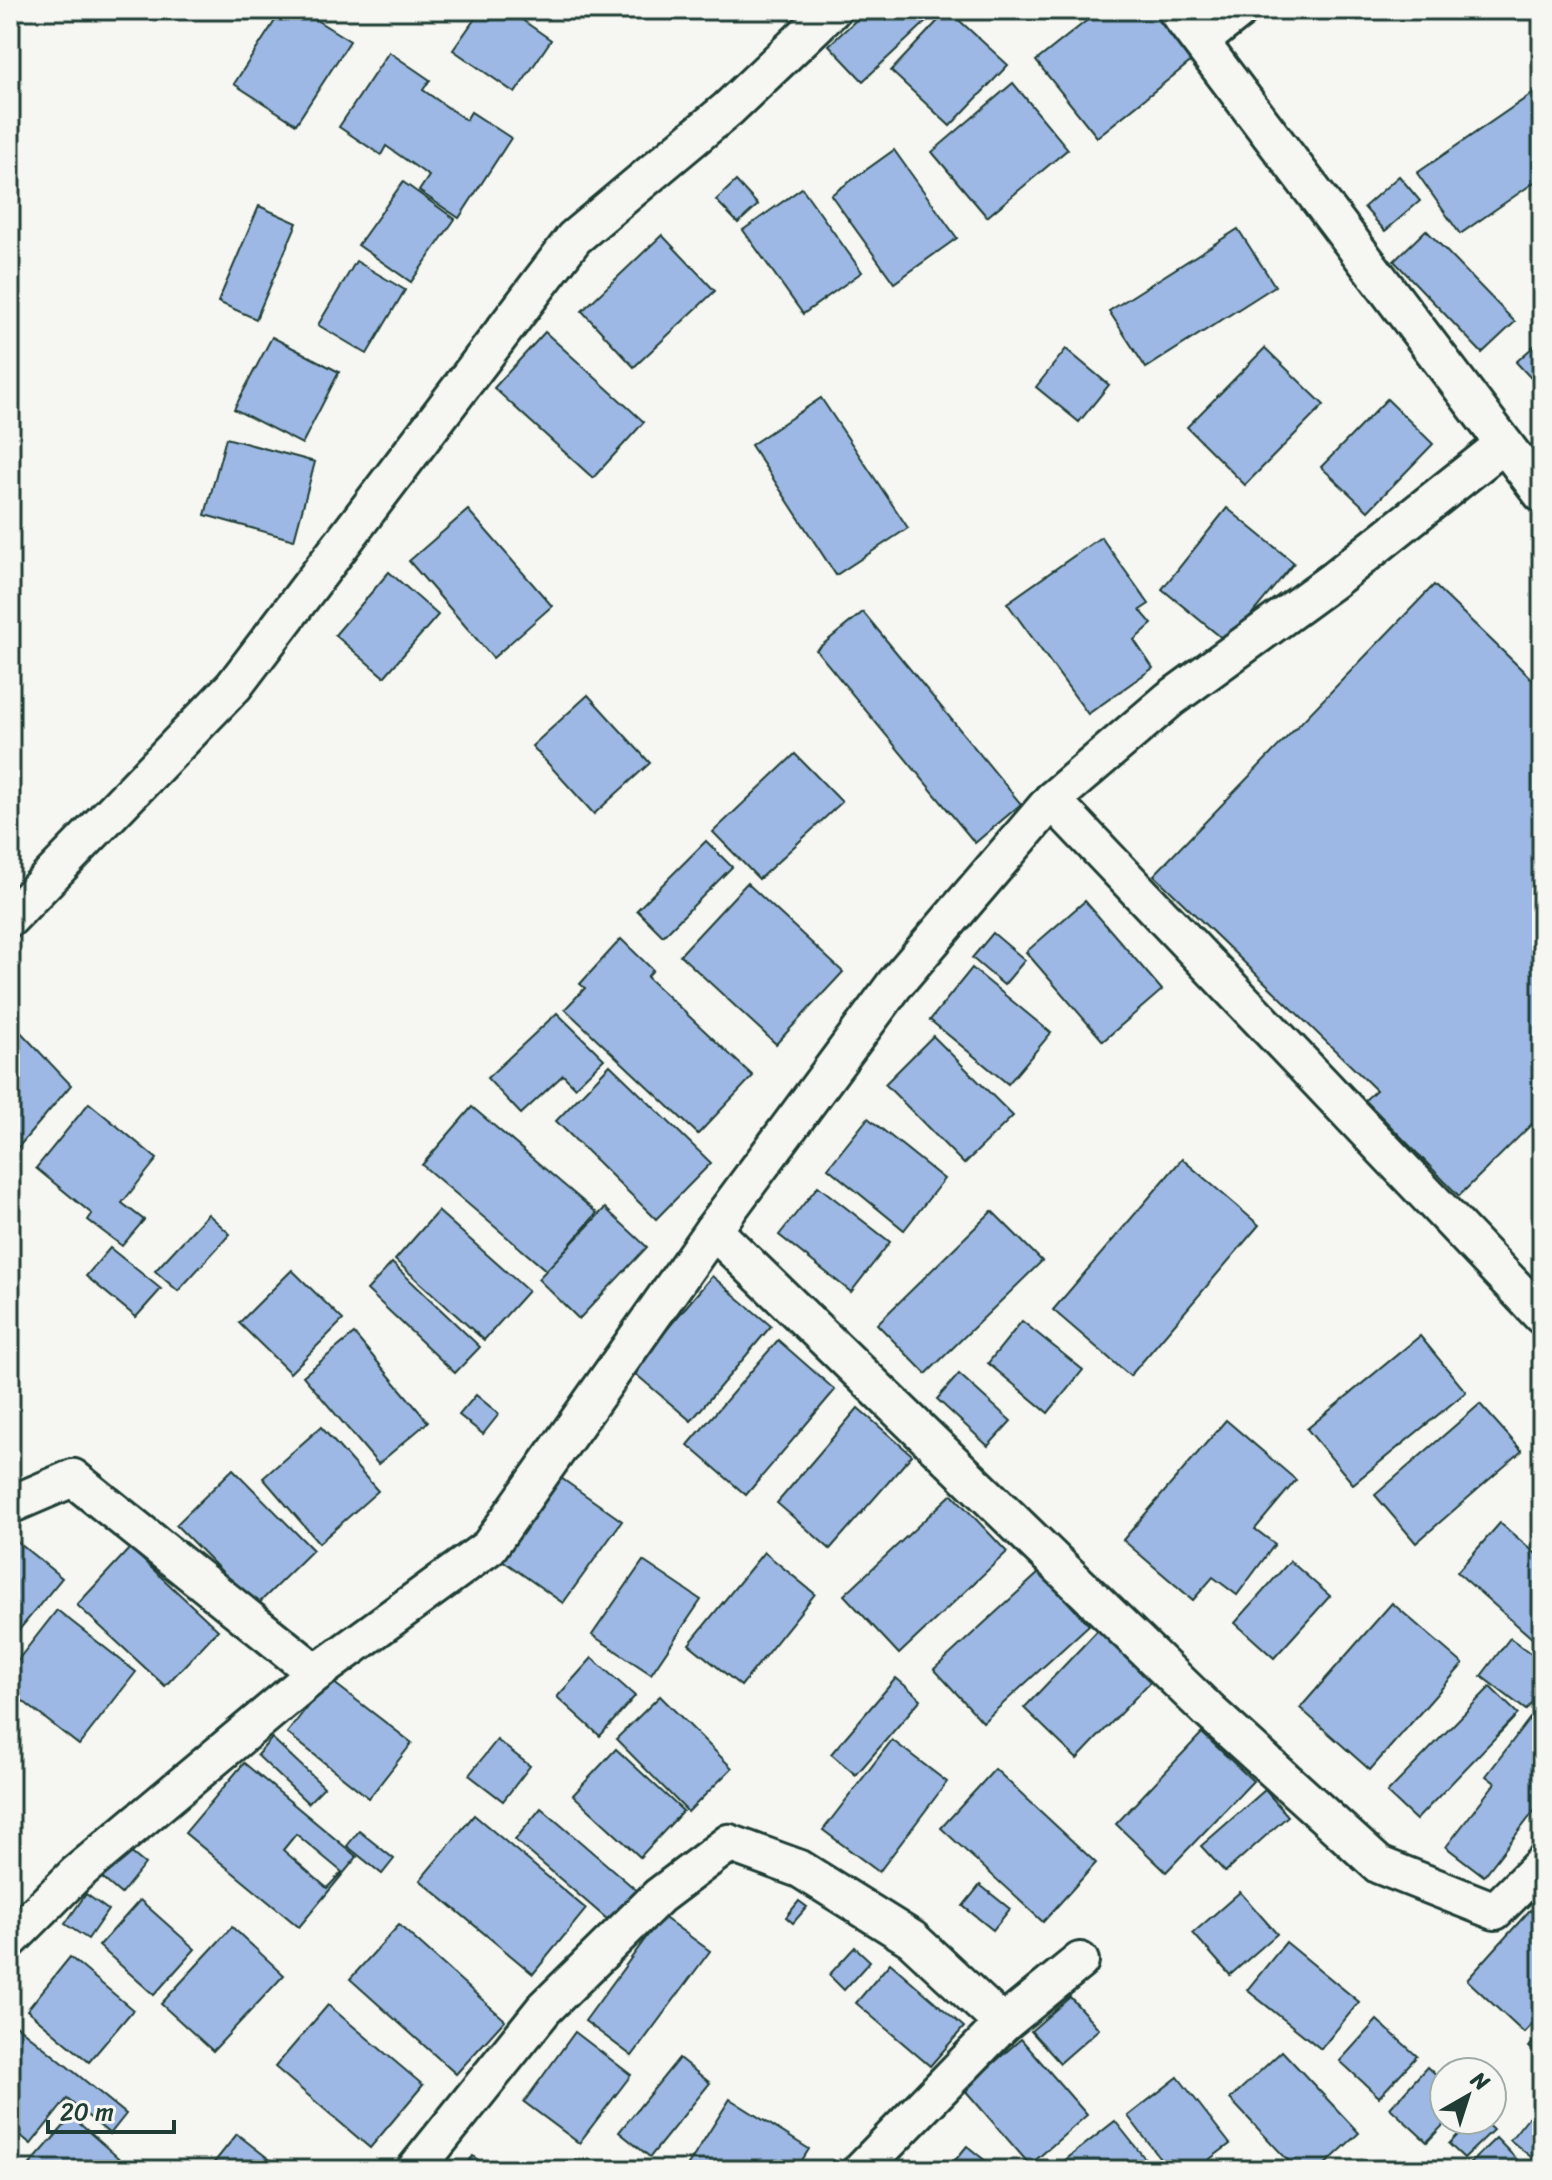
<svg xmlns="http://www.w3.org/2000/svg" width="1552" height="2180" font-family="Sriracha,sans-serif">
  <rect width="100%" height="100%" fill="#f6f6f2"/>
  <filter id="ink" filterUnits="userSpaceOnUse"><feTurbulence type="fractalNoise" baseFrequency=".0125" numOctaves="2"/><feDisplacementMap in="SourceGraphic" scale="16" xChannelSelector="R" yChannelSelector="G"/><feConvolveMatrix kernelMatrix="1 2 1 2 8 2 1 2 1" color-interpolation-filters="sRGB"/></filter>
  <g filter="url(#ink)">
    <!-- building -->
    <g fill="#9db8e4" stroke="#1f3d34" stroke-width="2" fill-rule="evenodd">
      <polygon points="282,10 300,10 350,41 296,124 234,84"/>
      <polygon points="481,10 508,10 551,40 515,93 453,50"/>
      <polygon points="867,10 920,10 929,19 863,81 829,45"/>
      <polygon points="948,10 1008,65 950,126 891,71"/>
      <polygon points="1100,10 1154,10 1194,59 1097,137 1036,61"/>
      <polygon points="389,52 430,80 423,90 466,120 471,112 511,138 459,218 419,191 429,176 386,146 381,155 339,127"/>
      <polygon points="1013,83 1068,149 987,217 932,152"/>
      <polygon points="1542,87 1542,177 1460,234 1417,173"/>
      <polygon points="894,150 957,238 894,283 831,195"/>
      <polygon points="1399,176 1420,201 1385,231 1364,207"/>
      <polygon points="736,181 758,205 738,223 716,200"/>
      <polygon points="403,182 455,219 411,282 358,245"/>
      <polygon points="802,188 862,272 803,314 743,230"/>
      <polygon points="259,206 297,223 256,319 218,302"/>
      <polygon points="1238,229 1275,286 1146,368 1109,311"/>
      <polygon points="1426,230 1515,322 1482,353 1394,261"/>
      <polygon points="662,235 715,291 634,367 582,311"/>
      <polygon points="356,261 405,290 367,354 318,325"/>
      <polygon points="545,332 644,422 593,478 494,388"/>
      <polygon points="272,337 339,372 302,444 234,409"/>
      <polygon points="1542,339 1542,390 1516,362"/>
      <polygon points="1265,348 1324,405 1245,485 1187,427"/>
      <polygon points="1066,349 1109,385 1079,422 1036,387"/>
      <polygon points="821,398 908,528 836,575 751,445"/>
      <polygon points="1387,399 1433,444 1368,511 1321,467"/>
      <polygon points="226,438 315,462 294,540 205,515"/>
      <polygon points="1227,508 1294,563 1228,643 1162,589"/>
      <polygon points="468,510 552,606 493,658 409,561"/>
      <polygon points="1101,537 1149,604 1140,610 1152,624 1134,640 1153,668 1088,714 1007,603"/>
      <polygon points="389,572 438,615 384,677 335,635"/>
      <polygon points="1434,585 1542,689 1542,1114 1459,1196 1365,1100 1376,1090 1154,875"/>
      <polygon points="863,612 1021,804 975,843 816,650"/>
      <polygon points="588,695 650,763 594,814 532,746"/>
      <polygon points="795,754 842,802 759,879 713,832"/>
      <polygon points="706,841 732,867 663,936 637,910"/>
      <polygon points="747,883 843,972 776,1044 680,955"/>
      <polygon points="1085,901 1162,990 1103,1041 1026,952"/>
      <polygon points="993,933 1025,960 1004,985 972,958"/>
      <polygon points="621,939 653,970 647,977 753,1076 698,1134 565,1009 585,988 580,984"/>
      <polygon points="972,968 1051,1033 1008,1084 930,1020"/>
      <polygon points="557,1013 604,1059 575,1087 563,1075 521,1114 487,1078"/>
      <polygon points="14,1025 71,1085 10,1157 10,1090 18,1080 10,1072 10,1029"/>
      <polygon points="933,1036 1013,1116 964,1164 885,1084"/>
      <polygon points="610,1065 711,1163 656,1219 556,1121"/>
      <polygon points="89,1103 157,1159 122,1203 144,1220 122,1246 88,1220 92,1214 36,1168"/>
      <polygon points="472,1107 597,1213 547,1271 422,1165"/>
      <polygon points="868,1118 944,1179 904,1230 828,1168"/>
      <polygon points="1182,1159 1259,1225 1130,1376 1053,1310"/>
      <polygon points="818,1186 890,1242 851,1292 779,1235"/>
      <polygon points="605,1208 647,1247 579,1319 538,1279"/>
      <polygon points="438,1211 528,1291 484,1340 395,1260"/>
      <polygon points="992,1211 1042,1261 926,1374 877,1324"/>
      <polygon points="208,1214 230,1234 178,1291 155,1271"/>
      <polygon points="110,1248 161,1289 136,1317 86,1276"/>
      <polygon points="392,1263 480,1347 455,1373 367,1290"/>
      <polygon points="292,1270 343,1320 290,1373 239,1323"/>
      <polygon points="712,1276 771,1326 691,1421 632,1371"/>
      <polygon points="1022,1321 1083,1370 1048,1413 988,1363"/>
      <polygon points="354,1334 428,1422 378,1464 303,1376"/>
      <polygon points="1420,1336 1466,1392 1353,1484 1307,1429"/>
      <polygon points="778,1340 835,1390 746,1495 688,1445"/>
      <polygon points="959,1374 1011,1421 988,1446 937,1399"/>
      <polygon points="476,1395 499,1414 483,1434 459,1415"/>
      <polygon points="1480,1404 1522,1451 1416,1543 1375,1495"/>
      <polygon points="858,1408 912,1455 830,1549 777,1503"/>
      <polygon points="1226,1420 1296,1480 1255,1529 1275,1544 1237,1595 1213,1577 1193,1600 1123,1540"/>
      <polygon points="321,1427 378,1491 319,1543 263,1478"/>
      <polygon points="233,1469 313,1550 256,1606 176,1525"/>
      <polygon points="561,1478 622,1521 563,1603 502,1560"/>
      <polygon points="952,1494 1007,1552 899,1654 844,1595"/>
      <polygon points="1500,1523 1542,1559 1542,1647 1457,1572"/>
      <polygon points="10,1536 62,1578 10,1641"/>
      <polygon points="130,1548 218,1630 165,1686 77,1605"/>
      <polygon points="764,1552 815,1594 741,1686 689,1644"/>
      <polygon points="643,1561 701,1600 651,1674 592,1635"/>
      <polygon points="1290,1561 1330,1596 1274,1658 1235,1623"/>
      <polygon points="1040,1572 1089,1625 983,1722 934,1669"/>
      <polygon points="1392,1603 1463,1664 1370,1770 1300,1708"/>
      <polygon points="57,1610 136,1672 79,1745 10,1691 10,1670"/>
      <polygon points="1098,1630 1151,1681 1077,1759 1024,1708"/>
      <polygon points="1510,1638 1542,1662 1542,1689 1526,1710 1481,1676"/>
      <polygon points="592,1658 635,1696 600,1736 557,1697"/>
      <polygon points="896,1678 921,1699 856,1775 831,1754"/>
      <polygon points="329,1679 412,1743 369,1798 287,1733"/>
      <polygon points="1490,1687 1518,1714 1416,1820 1387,1793"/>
      <polygon points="660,1696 732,1768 688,1812 616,1739"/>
      <polygon points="1536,1710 1542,1714 1542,1801 1484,1876 1446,1847 1495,1783 1486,1776"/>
      <polygon points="1202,1733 1253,1781 1166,1872 1116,1824"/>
      <polygon points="272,1738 324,1787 308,1803 257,1755"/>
      <polygon points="497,1740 530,1766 503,1801 469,1775"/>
      <polygon points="892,1740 947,1782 879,1872 823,1830"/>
      <polygon points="616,1749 683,1811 640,1857 573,1795"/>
      <path d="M244 1763 357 1857 299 1927 185 1833ZM296 1834 342 1872 327 1888 283 1850Z"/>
      <polygon points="995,1769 1096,1863 1043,1922 941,1828"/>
      <polygon points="1265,1790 1288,1816 1225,1872 1201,1846"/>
      <polygon points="541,1808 642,1895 615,1926 515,1840"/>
      <polygon points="474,1815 586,1909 533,1974 420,1880"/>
      <polygon points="359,1831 394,1859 382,1874 347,1846"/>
      <polygon points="119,1843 145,1864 121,1894 95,1872"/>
      <polygon points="980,1885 1010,1909 993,1930 963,1906"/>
      <polygon points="1240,1892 1277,1934 1230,1975 1193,1933"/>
      <polygon points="86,1894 108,1910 88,1939 65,1924"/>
      <polygon points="140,1900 195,1949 154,1995 99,1946"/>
      <polygon points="799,1901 807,1907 793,1923 786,1917"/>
      <polygon points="1530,1910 1542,1921 1542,2014 1524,2033 1467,1980"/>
      <polygon points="662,1916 710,1951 632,2056 585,2021"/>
      <polygon points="399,1925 505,2020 456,2074 350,1979"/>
      <polygon points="232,1927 284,1975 213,2051 161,2004"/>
      <polygon points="1286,1942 1359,2002 1321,2049 1247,1990"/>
      <polygon points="855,1947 870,1961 844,1990 829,1975"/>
      <polygon points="70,1957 133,2010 89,2062 27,2010"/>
      <polygon points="890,1963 964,2027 930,2066 856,2003"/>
      <polygon points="1070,1997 1099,2029 1060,2063 1031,2031"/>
      <polygon points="328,2005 423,2085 370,2148 275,2067"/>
      <polygon points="10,2020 126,2114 110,2134 67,2099 31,2144 10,2127"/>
      <polygon points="1377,2020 1417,2056 1379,2097 1340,2061"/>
      <polygon points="575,2032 631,2075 579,2143 524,2102"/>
      <polygon points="1542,2032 1542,2058 1529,2047"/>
      <polygon points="1021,2039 1087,2115 1030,2165 964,2089"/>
      <polygon points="1282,2051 1359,2133 1319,2170 1297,2170 1230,2099"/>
      <polygon points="679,2058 710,2083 650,2157 619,2132"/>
      <polygon points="1427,2067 1444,2083 1444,2120 1448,2120 1427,2142 1390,2108"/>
      <polygon points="1178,2077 1230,2144 1195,2170 1169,2170 1128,2116"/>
      <polygon points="730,2099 809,2149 796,2170 685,2170"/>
      <polygon points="1542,2100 1542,2166 1510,2140"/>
      <polygon points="72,2117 123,2162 116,2170 25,2170"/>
      <polygon points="1472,2120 1482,2120 1493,2130 1464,2158 1449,2144"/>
      <polygon points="1115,2121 1154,2170 1056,2170 1055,2168"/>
      <polygon points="237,2134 283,2170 208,2170"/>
      <polygon points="1496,2138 1527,2170 1463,2170"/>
      <polygon points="967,2146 997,2170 947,2170"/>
      <polygon points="473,2156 491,2170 462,2170"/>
    </g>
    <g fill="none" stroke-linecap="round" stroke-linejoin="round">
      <!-- street casing -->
      <g stroke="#1f3d34" stroke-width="42">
        <g id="street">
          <polyline points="1176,10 1542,494"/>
          <polyline points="1201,41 1240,10"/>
          <polyline points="1052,800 1542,1316"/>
          <polyline points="10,918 234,686 574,238 728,109 832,10"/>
          <polyline points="713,1230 1210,1712 1379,1865 1495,1911 1542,1864"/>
          <polyline points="10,1505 73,1478 316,1673"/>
          <polyline points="10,1940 76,1874 316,1673 489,1547 713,1230 895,984 1052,800 1170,699 1332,581 1504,444"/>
          <polyline points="415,2170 544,2009 659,1896 729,1843 800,1869 912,1939 1003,2024 1080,1961"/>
          <polyline points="861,2170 1003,2024"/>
        </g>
      </g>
      <!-- street -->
      <use href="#street" stroke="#f6f6f2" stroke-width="36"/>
    </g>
  </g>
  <!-- margin -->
  <rect width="1552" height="2180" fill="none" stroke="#f6f6f2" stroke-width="40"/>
  <rect x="20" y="20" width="1512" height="2140" fill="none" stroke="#1f3d34" stroke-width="3" filter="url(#ink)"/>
  <!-- north arrow -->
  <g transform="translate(1468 2096) rotate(39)"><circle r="38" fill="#f6f6f2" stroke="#a0aca6" stroke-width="2"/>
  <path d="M0-6L14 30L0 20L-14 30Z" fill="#1f3d34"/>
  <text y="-12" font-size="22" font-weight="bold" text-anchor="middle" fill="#1f3d34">N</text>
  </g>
  <!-- scale -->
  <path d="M48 2120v12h126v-12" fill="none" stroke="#1f3d34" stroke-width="4"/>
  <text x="60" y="2120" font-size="24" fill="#1f3d34" stroke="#f6f6f2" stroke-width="6" paint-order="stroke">20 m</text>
</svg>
